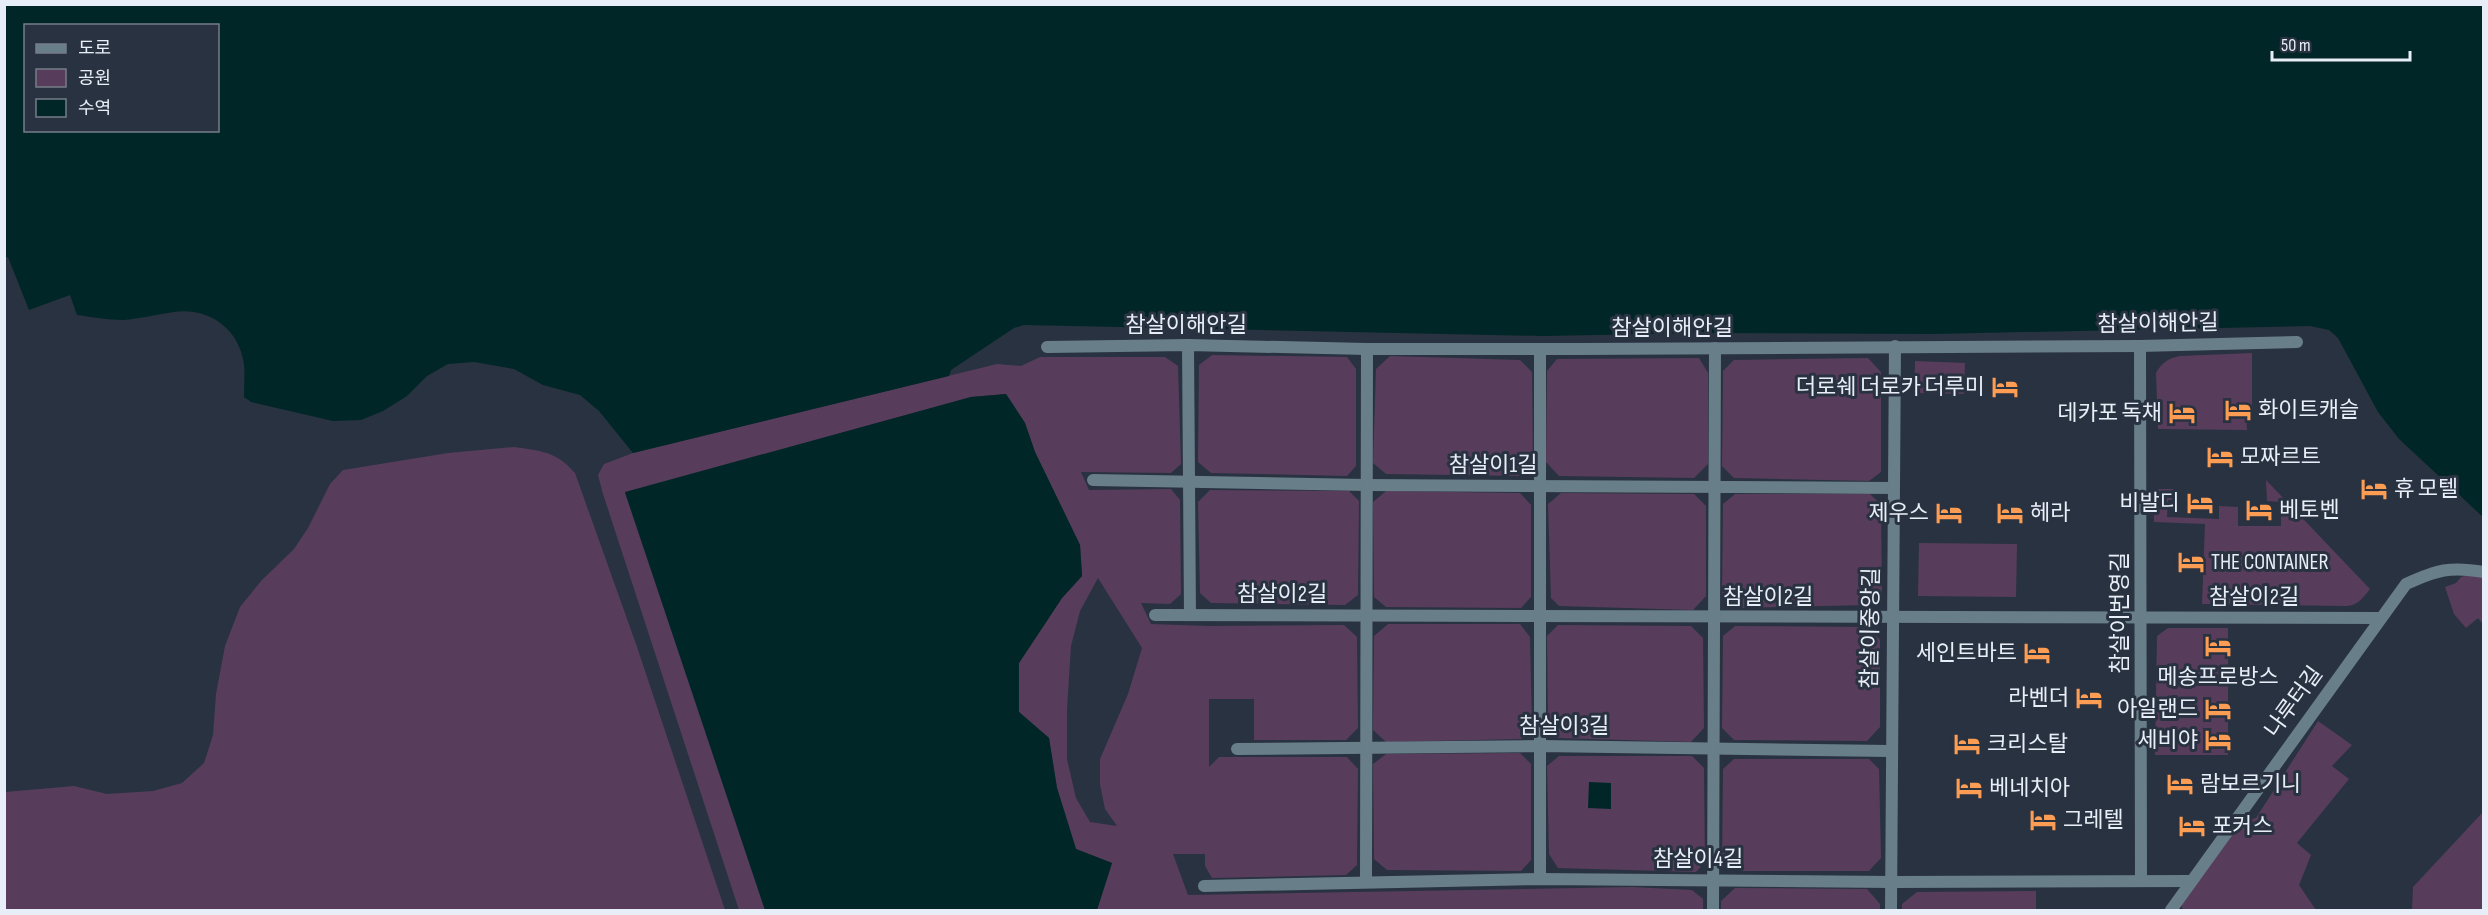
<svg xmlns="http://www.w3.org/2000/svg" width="2488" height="915" font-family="'Sofia Sans Condensed','Noto Sans KR',sans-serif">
  <rect width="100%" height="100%" fill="#293240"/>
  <!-- green -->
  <g fill="#573d5b" fill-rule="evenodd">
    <path d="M2252 353V410H2246L2247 430 2158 429 2156 373C2161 363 2169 358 2180 356Z"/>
    <polygon points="1212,355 1347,357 1356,369 1356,466 1347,476 1211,473 1198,462 1199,365"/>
    <polygon points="1390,356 1520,360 1532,372 1533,465 1522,476 1386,474 1373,463 1376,369"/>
    <path d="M1040 357H1165L1178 366 1181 464 1171 473 1081 472 1089 490 1171 489 1180 500 1181 594 1170 604 1141 603 1151 624 1209 626 1344 625 1357 637 1358 728 1346 740H1254V699H1209V767L1219 757H1347L1358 769 1357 865 1346 875 1212 878 1205 866V854H1173L1188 895 1632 887 1692 890 1703 899V910H1097L1112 863 1076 849 1057 788 1049 738 1019 712V663L1062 598 1082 576 1080 545 1035 452 1025 423 1006 394 971 397 625 493 765 910H739L603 494 598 475 604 464 633 453 997 364 1021 366ZM1098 578 1142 648 1128 694 1100 759V784L1105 809 1117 826 1090 822 1076 798 1067 759V709L1071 646 1080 611Z"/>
    <polygon points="1699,358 1708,373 1708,464 1694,478 1559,476 1546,462 1547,371 1557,359"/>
    <polygon points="1868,358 1881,372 1881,472 1869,481 1734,478 1722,466 1723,371 1734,360"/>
    <polygon points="1915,361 1965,363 1964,394 1914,393"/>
    <path d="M514 447C541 451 556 451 575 473L636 644 725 910H5V792L74 786 107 794 153 791 182 783 204 763 213 735 216 694 225 646 240 607 261 581 294 549 308 528 330 484 343 470 448 453Z"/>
    <path d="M2266 480 2370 589C2363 598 2358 605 2347 606L2202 604 2205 524 2154 522V489H2173L2174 500H2168L2167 517 2219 519V506L2238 507V526H2281V502L2267 501Z"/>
    <polygon points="1210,490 1349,491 1359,501 1358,595 1345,605 1211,603 1200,593 1198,502"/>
    <polygon points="1386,491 1520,493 1531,505 1531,597 1521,608 1386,607 1374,597 1373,502"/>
    <polygon points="1561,493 1694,494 1706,506 1706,596 1693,610 1559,606 1551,598 1548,504"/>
    <polygon points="1735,494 1870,494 1881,505 1882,593 1870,605 1736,608 1722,596 1723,504"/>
    <polygon points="1919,543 2017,544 2016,597 1918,596"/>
    <polygon points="2473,574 2483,578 2483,624 2478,618 2466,628 2454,614 2445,587 2456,583 2461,577"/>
    <polygon points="1388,624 1520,624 1530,637 1532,726 1521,739 1386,742 1373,730 1374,636"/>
    <polygon points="1558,625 1691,626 1703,638 1704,728 1691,742 1557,738 1548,724 1547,640 1547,636"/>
    <polygon points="1735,626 1868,627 1880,640 1880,727 1867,741 1734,740 1722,728 1723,636"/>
    <polygon points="2168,628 2228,628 2228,755 2155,755 2157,636"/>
    <polygon points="2318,721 2352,745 2332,766 2349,779 2297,843 2311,855 2299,885 2316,910 2183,910 2181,904 2239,822 2256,818"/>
    <polygon points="1520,753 1531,764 1531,860 1521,871 1387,870 1374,859 1373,764 1386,754"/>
    <polygon points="1559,756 1692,756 1704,768 1705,862 1696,872 1558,868 1549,854 1547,766"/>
    <polygon points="1734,759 1869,759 1879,769 1881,858 1869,871 1734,871 1722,859 1723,769"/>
    <polygon points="2483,812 2483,910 2412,910 2413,887"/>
    <polygon points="1735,888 1867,889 1880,904 1880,910 1721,910 1721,901"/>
    <polygon points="2036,891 2036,910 1902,910 1902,904 1917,892"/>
  </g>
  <!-- water -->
  <g fill="#012627" fill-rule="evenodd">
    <path d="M4 5H2483V517L2399 439 2378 412 2338 338 2329 330 2310 326 1932 334 1701 333 1543 336 1024 325 1014 328 951 370 949 376 633 453 599 411 580 395 543 385 514 369 474 362 448 364 427 376 407 396 383 411 361 420 333 421 251 402 244 397C244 386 245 374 244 364 239 328 208 307 174 312 157 314 140 319 123 320 108 320 92 317 77 315L70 295 29 310 8 257 5 258ZM26 26H218V130H26Z"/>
    <polygon points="1006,394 1025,423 1035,452 1080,545 1082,576 1062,598 1019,663 1019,712 1049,738 1057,788 1076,849 1112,863 1097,910 765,910 625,492 971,397"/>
    <polygon points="1589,782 1611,783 1611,809 1588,808"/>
  </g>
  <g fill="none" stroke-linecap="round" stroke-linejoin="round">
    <!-- street -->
    <g stroke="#687e88" stroke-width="12">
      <polyline points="1188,345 1190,615"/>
      <polyline points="2140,346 2141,881"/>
      <polyline points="1047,347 1188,345 1367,349 1579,349 2140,346 2297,342"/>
      <polyline points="1093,480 1366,485 1893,488"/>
      <polyline points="1155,615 2381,618"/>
      <polyline points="1237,749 1541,746 1890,751"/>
      <polyline points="1540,879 1540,349"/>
      <polyline points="1366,881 1367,349"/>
      <polyline points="1204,886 1540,879 1892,882 2191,881"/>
      <polyline points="1713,910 1715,348"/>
      <polyline points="1891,910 1895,346"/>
      <path d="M2171 910 2406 584C2437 570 2450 566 2484 572"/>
    </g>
  </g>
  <!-- icons -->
  <defs>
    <g id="hotel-bare" transform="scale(2.07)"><path d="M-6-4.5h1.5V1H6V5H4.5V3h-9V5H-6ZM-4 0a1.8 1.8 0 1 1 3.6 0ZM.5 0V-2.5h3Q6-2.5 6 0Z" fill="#fc9d53" stroke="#293240" stroke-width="2.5" paint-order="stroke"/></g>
  </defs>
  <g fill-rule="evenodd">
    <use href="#hotel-bare" x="2005" y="387"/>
    <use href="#hotel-bare" x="2238" y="410"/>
    <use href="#hotel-bare" x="2182" y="413"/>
    <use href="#hotel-bare" x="2220" y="457"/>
    <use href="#hotel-bare" x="2374" y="489"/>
    <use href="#hotel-bare" x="2200" y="503"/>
    <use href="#hotel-bare" x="2259" y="510"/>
    <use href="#hotel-bare" x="1949" y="513"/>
    <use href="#hotel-bare" x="2010" y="513"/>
    <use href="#hotel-bare" x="2191" y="562"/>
    <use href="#hotel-bare" x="2218" y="646"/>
    <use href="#hotel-bare" x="2037" y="653"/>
    <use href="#hotel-bare" x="2089" y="698"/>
    <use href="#hotel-bare" x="2218" y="709"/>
    <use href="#hotel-bare" x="2218" y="740"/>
    <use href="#hotel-bare" x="1967" y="744"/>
    <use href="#hotel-bare" x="2180" y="784"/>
    <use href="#hotel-bare" x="1969" y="788"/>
    <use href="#hotel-bare" x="2043" y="820"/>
    <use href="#hotel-bare" x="2192" y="826"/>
  </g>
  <g text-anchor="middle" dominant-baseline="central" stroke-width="6" stroke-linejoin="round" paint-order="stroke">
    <!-- street labels -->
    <g font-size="22" fill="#e8eef7" stroke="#293240">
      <text transform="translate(2158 324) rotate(-1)">참살이해안길</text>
      <text x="1186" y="325">참살이해안길</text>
      <text x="1672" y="328">참살이해안길</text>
      <text x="1493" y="465">참살이1길</text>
      <text x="1282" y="594">참살이2길</text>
      <text x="1768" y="597">참살이2길</text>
      <text x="2254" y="597">참살이2길</text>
      <text transform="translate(2120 613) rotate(-90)">참살이번영길</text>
      <text transform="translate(1871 628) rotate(-89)">참살이중앙길</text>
      <text transform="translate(2294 702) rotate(-54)">나루터길</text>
      <text x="1564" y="726">참살이3길</text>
      <text x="1698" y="859">참살이4길</text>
    </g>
    <!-- poi labels -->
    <g font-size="22" fill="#e8eef7" stroke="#293240" text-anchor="start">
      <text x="1985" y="387" text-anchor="end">더로쉐 더로카 더루미</text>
      <text x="2258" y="410">화이트캐슬</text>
      <text x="2162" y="413" text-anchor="end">데카포 독채</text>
      <text x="2240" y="457">모짜르트</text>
      <text x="2394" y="489">휴 모텔</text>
      <text x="2180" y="503" text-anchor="end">비발디</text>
      <text x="2279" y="510">베토벤</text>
      <text x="1929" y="513" text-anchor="end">제우스</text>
      <text x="2030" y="513">헤라</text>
      <text x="2211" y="562">THE CONTAINER</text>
      <text x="2017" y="653" text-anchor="end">세인트바트</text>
      <text x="2218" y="677" text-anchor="middle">메송프로방스</text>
      <text x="2069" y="698" text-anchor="end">라벤더</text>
      <text x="2198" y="709" text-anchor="end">아일랜드</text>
      <text x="2198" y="740" text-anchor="end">세비야</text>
      <text x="1987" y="744">크리스탈</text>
      <text x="2200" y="784">람보르기니</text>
      <text x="1989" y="788">베네치아</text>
      <text x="2063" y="820">그레텔</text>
      <text x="2212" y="826">포커스</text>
    </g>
  </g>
  <!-- border -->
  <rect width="2488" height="915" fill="none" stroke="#e8eef7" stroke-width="12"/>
  <!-- legend -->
  <rect x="24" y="24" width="195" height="108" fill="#293240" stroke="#757d89" stroke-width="1.5"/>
  <rect x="36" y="44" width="30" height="9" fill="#687e88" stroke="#757d89" stroke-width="1.5"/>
  <text x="78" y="54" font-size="18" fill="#e8eef7">도로</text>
  <rect x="36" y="69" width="30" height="18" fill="#573d5b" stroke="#757d89" stroke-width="1.5"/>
  <text x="78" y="84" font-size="18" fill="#e8eef7">공원</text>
  <rect x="36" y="99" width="30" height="18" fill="#012627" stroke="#757d89" stroke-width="1.5"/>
  <text x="78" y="114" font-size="18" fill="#e8eef7">수역</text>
  <!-- scale -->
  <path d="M2272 51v9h138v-9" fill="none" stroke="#e8eef7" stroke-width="3"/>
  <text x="2281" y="51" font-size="18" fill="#e8eef7" stroke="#293240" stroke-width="4.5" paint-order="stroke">50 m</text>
</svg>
